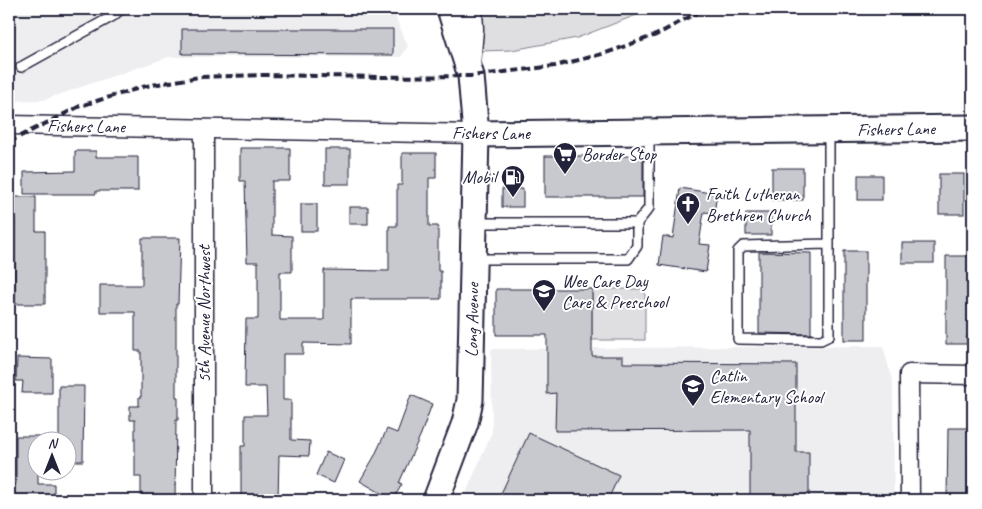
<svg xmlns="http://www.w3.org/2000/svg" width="982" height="509" font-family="Caveat,sans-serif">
  <rect width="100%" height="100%" fill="#fff"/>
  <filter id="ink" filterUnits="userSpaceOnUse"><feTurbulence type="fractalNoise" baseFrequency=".02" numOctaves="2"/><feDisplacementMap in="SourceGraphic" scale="10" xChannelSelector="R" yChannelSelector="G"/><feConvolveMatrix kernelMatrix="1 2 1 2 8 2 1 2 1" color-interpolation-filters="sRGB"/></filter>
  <g filter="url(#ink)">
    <!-- built -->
    <g fill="#eeeef1">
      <polygon points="9,9 392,9 408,46 401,57 169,57 43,100 9,101"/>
      <polygon points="883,346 893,383 894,500 463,500 492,432 491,349"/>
    </g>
    <!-- green -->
    <g fill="#dfdfe2" stroke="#80808e">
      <polygon points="481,9 652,9 577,38 512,50 481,51"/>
      <rect x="592" y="289" width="53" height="51"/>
    </g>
    <!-- building -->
    <g fill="#c8c8cf" stroke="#22223b">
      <polygon points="182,29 393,29 393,55 182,54"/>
      <polygon points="240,148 290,148 290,181 272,181 272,235 292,236 292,272 280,272 280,320 324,320 324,270 389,271 389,226 397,226 397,185 402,185 402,153 436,153 436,178 429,178 429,226 438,226 438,271 441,271 441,299 351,299 351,344 303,343 303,354 283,354 283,400 291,400 291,440 310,441 309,456 279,455 278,500 241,500 241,446 245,446 245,415 267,415 266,387 245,387 246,319 258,319 258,262 247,262 245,181 240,181"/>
      <rect x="325" y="149" width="25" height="35"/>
      <polygon points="75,151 96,151 96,157 138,157 138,191 96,191 96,194 24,194 24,172 75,171"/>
      <rect x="545" y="156" width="98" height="41"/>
      <rect x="772" y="168" width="31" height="32"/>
      <rect x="939" y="174" width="25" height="40"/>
      <rect x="858" y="175" width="24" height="25"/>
      <polygon points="680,188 717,194 714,213 704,212 699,244 710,245 706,272 659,265 663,236 673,238"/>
      <rect x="502" y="189" width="21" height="18"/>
      <polygon points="9,197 36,197 36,231 45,231 45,304 15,304 15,219 9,219"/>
      <rect x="301" y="204" width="16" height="27"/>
      <rect x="349" y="207" width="19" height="17"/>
      <rect x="746" y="213" width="25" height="22"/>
      <polygon points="142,238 180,238 178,304 176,304 176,397 178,397 178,420 176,420 175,500 141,500 141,477 135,477 135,420 130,420 130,406 139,406 139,397 141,397 141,351 135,351 135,312 100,312 100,285 142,285"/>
      <rect x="902" y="243" width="32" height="20"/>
      <rect x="844" y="251" width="22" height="89"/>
      <polygon points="759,252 811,253 811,334 759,333"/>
      <polygon points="946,256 973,256 973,336 967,336 967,344 946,344"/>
      <polygon points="496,289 592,289 592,356 623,356 623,363 796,364 796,452 809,452 809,500 750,500 750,430 555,431 556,393 547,394 547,335 496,335"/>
      <polygon points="17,358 52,359 52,393 22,393 23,381 16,381"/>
      <polygon points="59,386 84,386 83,461 68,461 68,442 59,442"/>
      <polygon points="411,395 432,404 421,434 399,483 402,484 393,500 360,481 374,457 387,429 397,433"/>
      <polygon points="948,428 973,428 973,456 969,456 969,500 947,500"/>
      <polygon points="529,433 619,475 608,500 498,500"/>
      <polygon points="16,436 38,436 38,484 54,484 54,500 11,500 11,484 16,484"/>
      <polygon points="326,452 344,460 334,483 316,475"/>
    </g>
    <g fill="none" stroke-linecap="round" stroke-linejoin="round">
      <!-- lane casing -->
      <g stroke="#22223b" stroke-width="12">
        <g id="lane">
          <polyline points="21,67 113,16 121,9"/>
          <polyline points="477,223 637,223"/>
          <polyline points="829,244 743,246 738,251 738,339 821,340 829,336 829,132"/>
          <polyline points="476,259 628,259 637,246 637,223 649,208 649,133"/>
        </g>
      </g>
      <!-- street casing -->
      <g stroke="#22223b" stroke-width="21">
        <g id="street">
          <polyline points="471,66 474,29 473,9"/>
          <polyline points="9,125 476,134"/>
          <polyline points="204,129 204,500"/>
          <polyline points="910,500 909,374 973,375"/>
        </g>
      </g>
      <!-- secondary casing -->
      <g stroke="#22223b" stroke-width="29">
        <g id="secondary">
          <polyline points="476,134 973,128"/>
          <polyline points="436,500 465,423 470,400 471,359 476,134 471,76 450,9"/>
        </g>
      </g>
      <!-- lane -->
      <use href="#lane" stroke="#fff" stroke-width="9"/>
      <!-- street -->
      <use href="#street" stroke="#fff" stroke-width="18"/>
      <!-- secondary -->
      <use href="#secondary" stroke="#fff" stroke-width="25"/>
      <!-- rail -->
      <polyline stroke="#22223b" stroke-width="4" stroke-dasharray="8 4" stroke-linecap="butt" points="9,142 80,106 146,86 199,77 262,75 380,77 471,76 555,66 606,53 656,35 704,9"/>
    </g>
  </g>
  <!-- icons -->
  <defs>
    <g id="supermarket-pin" transform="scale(1.25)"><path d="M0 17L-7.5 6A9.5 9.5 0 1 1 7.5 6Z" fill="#22223b" stroke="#fff"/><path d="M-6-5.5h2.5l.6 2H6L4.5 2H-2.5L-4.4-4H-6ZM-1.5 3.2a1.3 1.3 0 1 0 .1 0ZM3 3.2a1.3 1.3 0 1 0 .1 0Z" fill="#fff"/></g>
    <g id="fuel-pin" transform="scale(1.25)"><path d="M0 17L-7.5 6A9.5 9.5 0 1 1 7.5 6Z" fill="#22223b" stroke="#fff"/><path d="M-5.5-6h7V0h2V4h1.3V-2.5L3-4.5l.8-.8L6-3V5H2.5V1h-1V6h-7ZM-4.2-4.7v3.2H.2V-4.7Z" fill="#fff"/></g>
    <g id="church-pin" transform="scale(1.25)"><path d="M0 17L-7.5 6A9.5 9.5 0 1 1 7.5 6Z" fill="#22223b" stroke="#fff"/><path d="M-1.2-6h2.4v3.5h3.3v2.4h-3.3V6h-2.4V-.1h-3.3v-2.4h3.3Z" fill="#fff"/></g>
    <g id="school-pin" transform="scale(1.25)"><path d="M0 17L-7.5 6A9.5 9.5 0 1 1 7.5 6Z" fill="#22223b" stroke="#fff"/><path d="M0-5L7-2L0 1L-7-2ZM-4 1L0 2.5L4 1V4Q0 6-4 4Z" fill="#fff"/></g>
  </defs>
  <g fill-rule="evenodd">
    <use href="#supermarket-pin" x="565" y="154"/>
    <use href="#fuel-pin" x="513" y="177"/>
    <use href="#church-pin" x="688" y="204"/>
    <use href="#school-pin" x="544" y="291"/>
    <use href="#school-pin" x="693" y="386"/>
  </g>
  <g text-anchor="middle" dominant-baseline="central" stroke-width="4" stroke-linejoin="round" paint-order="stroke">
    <!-- street labels -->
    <g font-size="18" fill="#22223b" stroke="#fff">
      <text transform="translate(86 126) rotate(1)">Fishers Lane</text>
      <text transform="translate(896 129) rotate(-1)">Fishers Lane</text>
      <text x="491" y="133">Fishers Lane</text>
      <text transform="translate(204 314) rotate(-90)">5th Avenue Northwest</text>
      <text transform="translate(472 320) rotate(-89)">Long Avenue</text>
    </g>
    <!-- poi labels -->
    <g font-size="18" fill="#22223b" stroke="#fff" text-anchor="start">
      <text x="582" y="154">Border Stop</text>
      <text x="496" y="177" text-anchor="end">Mobil</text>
      <text x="706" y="194">Faith Lutheran<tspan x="706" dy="21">Brethren Church</tspan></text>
      <text x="562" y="281">Wee Care Day<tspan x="562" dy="21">Care &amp; Preschool</tspan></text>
      <text x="710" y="376">Catlin<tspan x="710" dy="21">Elementary School</tspan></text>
    </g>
  </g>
  <!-- margin -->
  <rect width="982" height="509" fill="none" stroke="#fff" stroke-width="30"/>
  <rect x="15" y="15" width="952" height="479" fill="none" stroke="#22223b" stroke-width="2" filter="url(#ink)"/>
  <!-- north arrow -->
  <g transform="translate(52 456)"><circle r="24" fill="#ffffff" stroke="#a7a7b1"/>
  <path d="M0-4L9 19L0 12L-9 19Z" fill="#22223b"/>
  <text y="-8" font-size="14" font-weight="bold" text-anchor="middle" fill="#22223b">N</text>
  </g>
</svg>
